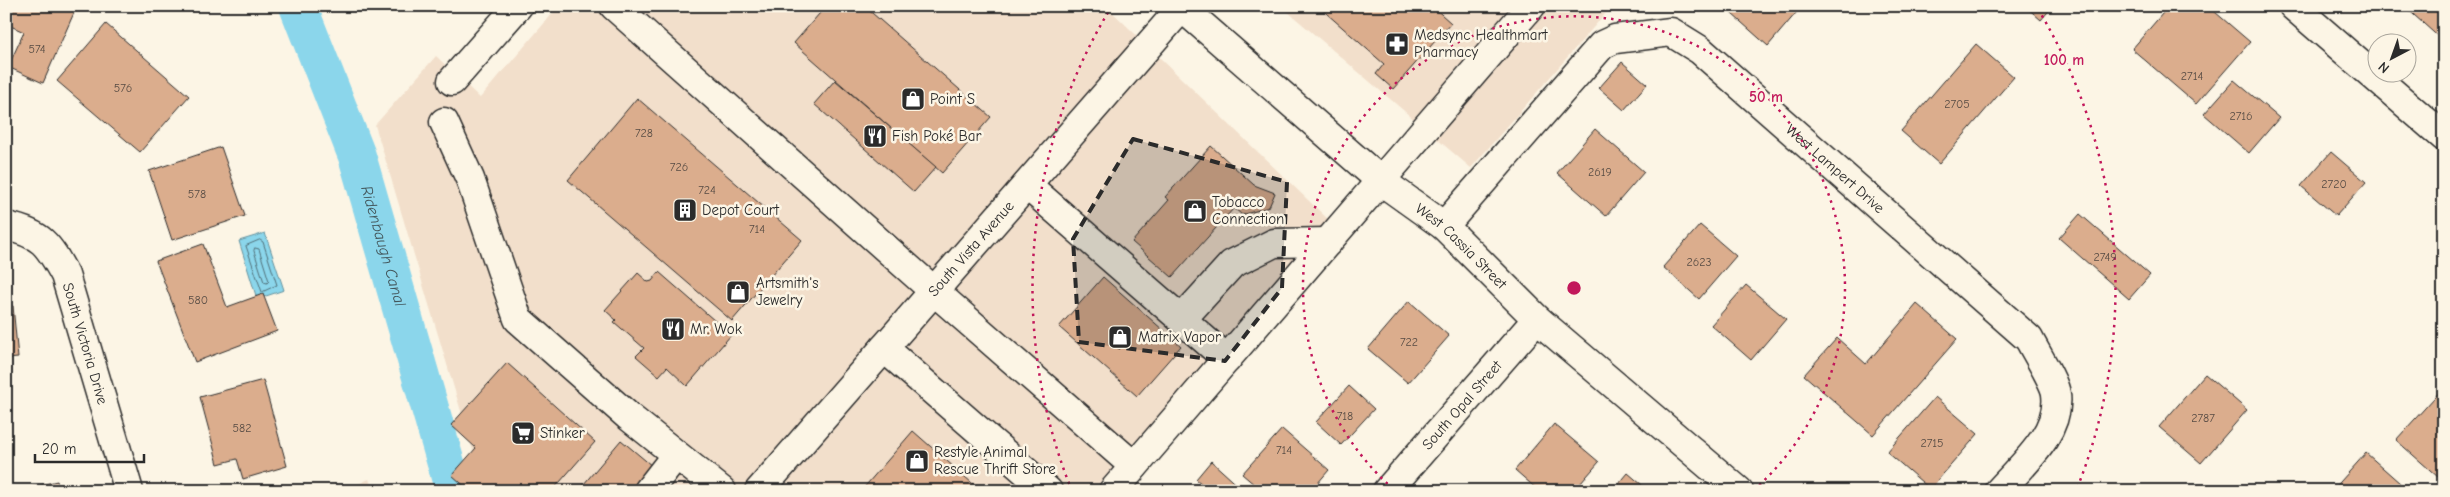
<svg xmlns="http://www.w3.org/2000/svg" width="2450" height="497" font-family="'Comic Neue',sans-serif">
  <rect width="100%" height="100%" fill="#fcf5e5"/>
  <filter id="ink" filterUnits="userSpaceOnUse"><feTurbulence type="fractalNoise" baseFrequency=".02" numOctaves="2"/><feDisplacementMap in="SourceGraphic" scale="10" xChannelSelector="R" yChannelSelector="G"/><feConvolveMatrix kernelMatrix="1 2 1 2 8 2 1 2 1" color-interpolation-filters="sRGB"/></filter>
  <g filter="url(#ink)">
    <!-- built -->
    <g fill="#f2dfcb">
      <polygon points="559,6 757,6 763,11 767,6 1106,6 1333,224 1100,491 485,491 375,125 436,56 480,98"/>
      <polygon points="1281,6 1612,6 1471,168"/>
      <polygon points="369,479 373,491 344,491"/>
    </g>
    <!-- water -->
    <polygon fill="#8bd6eb" stroke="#65929e" points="265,233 284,290 257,299 239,241"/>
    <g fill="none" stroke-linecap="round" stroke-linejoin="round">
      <!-- shore -->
      <g stroke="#516f78" stroke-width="1">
        <polygon points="260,240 263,242 277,285 262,292 246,246"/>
        <polygon points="255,248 259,249 269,281 267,283 264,282 254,251"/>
      </g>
      <!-- canal -->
      <path stroke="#8bd6eb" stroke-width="38" id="s1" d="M298 6 357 156 454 491"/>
    </g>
    <!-- building -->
    <g fill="#dbad8d" stroke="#2b2b2b">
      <polygon points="6,6 77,6 43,83 8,67 24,32 6,24"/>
      <polygon points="826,6 864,6 991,117 942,173 794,43"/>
      <polygon points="1318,6 1432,6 1451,23 1393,89 1376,74 1384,64"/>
      <polygon points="1723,6 1802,6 1768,46"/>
      <polygon points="2025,6 2053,6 2041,20"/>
      <polygon points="2169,6 2208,6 2250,42 2196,104 2132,49"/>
      <polygon points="2404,6 2444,6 2444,40 2443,41"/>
      <polygon points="106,24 189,96 140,152 57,81"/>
      <polygon points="1976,44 2014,77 1939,164 1901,131"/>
      <polygon points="1622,62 1647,84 1624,110 1599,88"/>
      <polygon points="835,80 936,167 914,192 814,104"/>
      <polygon points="2234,80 2279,118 2249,153 2204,114"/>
      <polygon points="637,98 802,240 732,321 568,180"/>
      <polygon points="1595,129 1644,172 1606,216 1557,173"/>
      <polygon points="1211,146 1254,185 1275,193 1269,207 1242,215 1234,208 1172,277 1132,242 1169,200 1165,197"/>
      <polygon points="221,147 245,216 172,240 149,171"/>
      <polygon points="2331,152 2366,182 2336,216 2301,186"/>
      <polygon points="2080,214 2150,275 2129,299 2059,238"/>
      <polygon points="1700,225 1736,256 1699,299 1663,267"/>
      <polygon points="203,244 227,307 263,294 277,331 195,362 156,261"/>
      <polygon points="659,272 731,335 687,386 667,367 659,376 636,356 644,348 614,322 616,320 605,310 638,273 648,282 652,281"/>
      <polygon points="1103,277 1181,346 1137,396 1059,327"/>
      <polygon points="1746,285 1786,319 1751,360 1711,325"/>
      <polygon points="1409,301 1449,336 1408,383 1368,349"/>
      <polygon points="1917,304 1957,339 1873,435 1804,375 1837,338 1866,364"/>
      <polygon points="13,306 18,358 6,359 6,307"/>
      <polygon points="507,363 595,442 552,491 470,491 452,475 476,448 451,425"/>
      <polygon points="2205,374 2247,410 2201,463 2159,427"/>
      <polygon points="263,380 287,466 243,479 237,459 218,464 200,397"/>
      <polygon points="1349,386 1374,409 1341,445 1316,422"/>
      <polygon points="2444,387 2444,470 2438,477 2396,440"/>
      <polygon points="1935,397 1978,434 1930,489 1887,452"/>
      <polygon points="1554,424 1599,462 1574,491 1539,491 1515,470"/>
      <polygon points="1282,429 1329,470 1311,491 1262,491 1242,474"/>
      <polygon points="913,431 981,491 861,491"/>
      <polygon points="621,440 652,466 630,491 578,491"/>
      <polygon points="2366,453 2409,491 2332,491"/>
      <polygon points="1211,461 1244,491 1210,491 1196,479"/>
      <polygon points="1628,473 1649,491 1613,491"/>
      <polygon points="57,481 60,491 17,491"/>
    </g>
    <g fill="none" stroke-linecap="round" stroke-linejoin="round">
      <!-- minor casing -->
      <g stroke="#2b2b2b" stroke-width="31">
        <g id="minor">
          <polyline points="614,6 934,291 1134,466"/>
          <path id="s2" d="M1180 6 1381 181 1444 226 1537 319 1739 491"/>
          <polyline points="2293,6 2444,137"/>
          <polyline points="452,81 518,6"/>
          <polyline points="444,122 470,179 518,319 628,416 722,491"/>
          <polyline points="1027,185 1227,359"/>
          <path id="s3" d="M6 226C42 234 48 244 65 275L129 491"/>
          <path id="s4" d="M1444 226 1602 45 1615 39 1671 32 1700 50 2029 339C2035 351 2055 383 2056 394 2061 433 2022 465 1999 491"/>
          <polyline points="1182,319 1232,264 1274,243 1328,242"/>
          <polyline points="884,348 1048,491"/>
          <polyline points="648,491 676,455"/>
          <polyline points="1113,491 1531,6"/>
          <path id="s5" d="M1387 491 1537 319"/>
        </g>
      </g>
      <!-- major casing -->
      <g stroke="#2b2b2b" stroke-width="31">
        <g id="major">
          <path id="s6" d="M759 491 1183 6"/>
        </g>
      </g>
      <!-- minor -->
      <use href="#minor" stroke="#fcf5e5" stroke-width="28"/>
      <!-- major -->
      <use href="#major" stroke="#fcf5e5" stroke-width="28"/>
    </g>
  </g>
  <!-- marked area -->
  <path fill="#2b2b2b" fill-opacity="0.2" stroke="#2b2b2b" stroke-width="4" stroke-dasharray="10 6" stroke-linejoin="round" d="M1133 139 1287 182 1282 288 1225 361 1079 342 1073 239Z"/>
  <!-- distance rings -->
  <g fill="none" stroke="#c2185b" stroke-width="2.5" stroke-dasharray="2.5 5">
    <path d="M1393 489A271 271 0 1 1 1755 489"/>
    <path d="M1072 491A541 541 0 0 1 1110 9M2038 9A541 541 0 0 1 2076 491"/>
  </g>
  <!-- icons -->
  <defs>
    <g id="pharmacy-square" transform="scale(1.25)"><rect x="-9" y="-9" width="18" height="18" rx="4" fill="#2b2b2b" stroke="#fcf5e5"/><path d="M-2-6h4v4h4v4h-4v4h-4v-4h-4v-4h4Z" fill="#fff"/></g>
    <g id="shop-square" transform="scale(1.25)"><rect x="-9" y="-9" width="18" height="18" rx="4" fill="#2b2b2b" stroke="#fcf5e5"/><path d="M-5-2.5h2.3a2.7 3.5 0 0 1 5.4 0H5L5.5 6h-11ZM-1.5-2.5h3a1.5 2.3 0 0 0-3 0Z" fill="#fff"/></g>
    <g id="restaurant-square" transform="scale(1.25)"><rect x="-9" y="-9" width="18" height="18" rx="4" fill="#2b2b2b" stroke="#fcf5e5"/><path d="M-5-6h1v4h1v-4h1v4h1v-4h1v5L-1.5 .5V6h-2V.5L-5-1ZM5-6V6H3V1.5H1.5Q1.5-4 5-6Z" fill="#fff"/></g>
    <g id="building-square" transform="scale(1.25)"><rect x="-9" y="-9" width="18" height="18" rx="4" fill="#2b2b2b" stroke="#fcf5e5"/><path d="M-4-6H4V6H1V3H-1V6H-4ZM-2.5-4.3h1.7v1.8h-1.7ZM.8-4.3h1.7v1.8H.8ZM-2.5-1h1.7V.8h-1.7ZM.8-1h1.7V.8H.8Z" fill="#fff"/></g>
    <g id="supermarket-square" transform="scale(1.25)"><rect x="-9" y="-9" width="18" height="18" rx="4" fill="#2b2b2b" stroke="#fcf5e5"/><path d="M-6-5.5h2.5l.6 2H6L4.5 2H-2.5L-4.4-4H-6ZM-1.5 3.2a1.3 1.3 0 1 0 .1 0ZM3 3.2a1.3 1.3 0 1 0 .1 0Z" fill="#fff"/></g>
  </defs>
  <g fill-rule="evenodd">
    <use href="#pharmacy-square" x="1397" y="44"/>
    <use href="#shop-square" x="913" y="99"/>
    <use href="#restaurant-square" x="875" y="136"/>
    <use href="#building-square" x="685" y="210"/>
    <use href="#shop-square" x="1195" y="211"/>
    <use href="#shop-square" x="738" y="292"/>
    <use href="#restaurant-square" x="673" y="329"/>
    <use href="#shop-square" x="1120" y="337"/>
    <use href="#supermarket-square" x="523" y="433"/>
    <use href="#shop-square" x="917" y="461"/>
  </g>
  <g text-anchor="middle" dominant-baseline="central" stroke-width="5" stroke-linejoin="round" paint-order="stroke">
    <!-- number labels -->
    <g font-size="12" fill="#574c44">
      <text x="37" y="49">574</text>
      <text x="2192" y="76">2714</text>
      <text x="123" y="88">576</text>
      <text x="1957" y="104">2705</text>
      <text x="2241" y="116">2716</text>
      <text x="644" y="133">728</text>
      <text x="679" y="167">726</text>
      <text x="1600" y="172">2619</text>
      <text x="2334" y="184">2720</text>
      <text x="707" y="190">724</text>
      <text x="197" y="194">578</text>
      <text x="757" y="229">714</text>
      <text x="2105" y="257">2749</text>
      <text x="1699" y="262">2623</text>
      <text x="198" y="300">580</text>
      <text x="1409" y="342">722</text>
      <text x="1345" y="416">718</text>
      <text x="2203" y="418">2787</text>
      <text x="242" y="428">582</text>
      <text x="1932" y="443">2715</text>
      <text x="1284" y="450">714</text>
    </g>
    <!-- poi labels -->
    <g font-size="15" fill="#2b2b2b" stroke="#fcf5e5" text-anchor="start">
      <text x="1414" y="35">Medsync Healthmart<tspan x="1414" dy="17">Pharmacy</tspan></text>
      <text x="930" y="99">Point S</text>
      <text x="892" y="136">Fish Poké Bar</text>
      <text x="1212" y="202">Tobacco<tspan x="1212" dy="17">Connection</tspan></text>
      <text x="702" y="210">Depot Court</text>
      <text x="756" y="283">Artsmith's<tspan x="756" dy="17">Jewelry</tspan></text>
      <text x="690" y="329">Mr. Wok</text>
      <text x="1138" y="337">Matrix Vapor</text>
      <text x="540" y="433">Stinker</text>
      <text x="934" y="452">Restyle Animal<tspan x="934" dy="17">Rescue Thrift Store</tspan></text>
    </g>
    <!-- street labels -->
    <g font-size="15" fill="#2b2b2b" stroke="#fcf5e5">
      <text stroke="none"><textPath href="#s4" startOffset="525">West Lampert Drive</textPath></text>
      <text stroke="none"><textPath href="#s2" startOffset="370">West Cassia Street</textPath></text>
      <text stroke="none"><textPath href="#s6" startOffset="322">South Vista Avenue</textPath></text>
      <text stroke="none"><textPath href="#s3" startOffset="152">South Victoria Drive</textPath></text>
      <text stroke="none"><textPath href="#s5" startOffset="114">South Opal Street</textPath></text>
    </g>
    <!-- water labels -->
    <g font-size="16" font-style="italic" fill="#43565b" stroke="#fcf5e5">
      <text stroke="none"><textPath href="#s1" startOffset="255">Ridenbaugh Canal</textPath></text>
    </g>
  </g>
  <circle cx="1574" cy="288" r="8" fill="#c2185b" stroke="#fcf5e5" stroke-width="2.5"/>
  <g font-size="15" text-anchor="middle" font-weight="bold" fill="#c2185b" stroke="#fcf5e5" stroke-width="5" stroke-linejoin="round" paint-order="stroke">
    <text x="2064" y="65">100 m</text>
    <text x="1766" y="102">50 m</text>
  </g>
  <!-- margin -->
  <rect width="2450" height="497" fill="none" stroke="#fcf5e5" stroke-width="25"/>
  <rect x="12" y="12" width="2425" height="472" fill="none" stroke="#2b2b2b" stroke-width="2" filter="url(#ink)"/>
  <!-- north arrow -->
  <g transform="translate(2392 58) rotate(221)"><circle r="24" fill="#fcf5e5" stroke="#a8a49b"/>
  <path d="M0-4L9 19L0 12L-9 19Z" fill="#2b2b2b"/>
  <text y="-8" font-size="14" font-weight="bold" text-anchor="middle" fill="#2b2b2b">N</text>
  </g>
  <!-- scale -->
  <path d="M35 454v8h109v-8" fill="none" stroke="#2b2b2b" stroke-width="2.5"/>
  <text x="42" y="454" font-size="15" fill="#2b2b2b" stroke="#fcf5e5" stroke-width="4" paint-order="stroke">20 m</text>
</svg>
